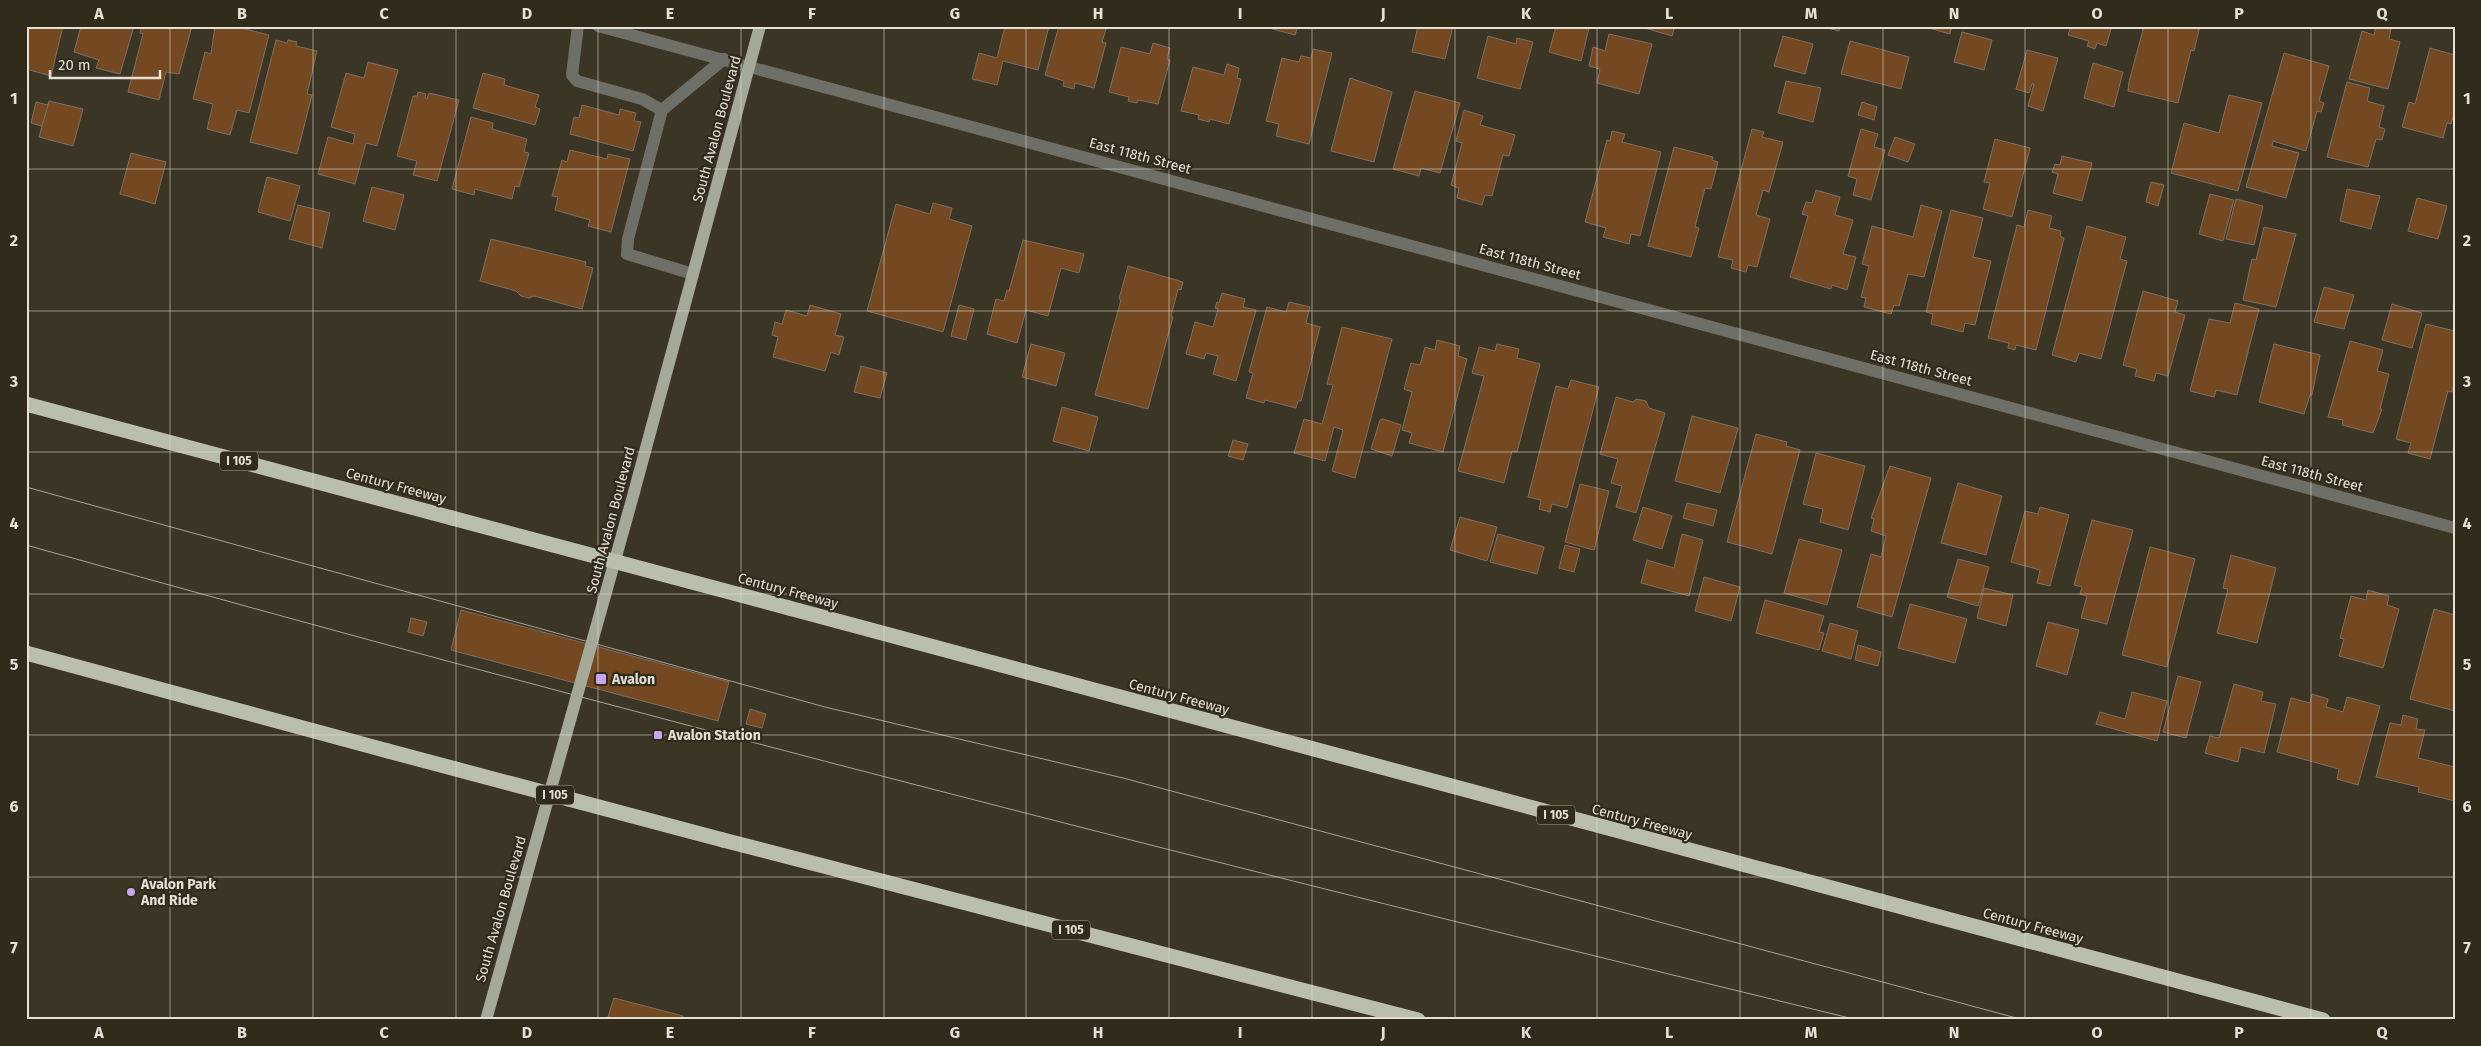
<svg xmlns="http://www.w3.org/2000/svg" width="2481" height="1046" font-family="'Fira Sans',sans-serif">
  <rect width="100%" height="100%" fill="#3b3525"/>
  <!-- building -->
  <g fill="#744921" stroke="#7e6f62">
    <polygon points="26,26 63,26 51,76 26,69"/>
    <polygon points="81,26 134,26 120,74 96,68 99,60 74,52"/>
    <polygon points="142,26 192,26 179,74 166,72 159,100 128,92 143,34 140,33"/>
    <polygon points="215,26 233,26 269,35 249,113 237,110 230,135 207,129 213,104 193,99 205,52 211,54"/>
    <polygon points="1005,26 1049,26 1038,70 1003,61 997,85 972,79 979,53 997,58"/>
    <polygon points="1059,26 1107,26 1102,42 1106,43 1094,88 1075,83 1074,89 1063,86 1064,81 1045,75"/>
    <polygon points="1270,26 1298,26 1295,35 1269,28"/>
    <polygon points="1418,26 1453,26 1445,59 1412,52"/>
    <polygon points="1556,26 1589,28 1581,61 1549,52"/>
    <polygon points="1638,26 1675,26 1672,36"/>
    <polygon points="1820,26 1841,26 1839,31"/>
    <polygon points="1930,26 1952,26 1950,34 1929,28"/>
    <polygon points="2071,26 2112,26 2106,46 2097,43 2095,49 2087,46 2089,41 2068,35"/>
    <polygon points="2144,26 2200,26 2194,51 2191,50 2178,103 2128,91 2129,82"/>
    <polygon points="2376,26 2391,29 2389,39 2400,42 2388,89 2349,79 2362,31 2374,35"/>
    <polygon points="1962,32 1992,40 1984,70 1954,62"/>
    <polygon points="1609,34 1652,44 1639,94 1597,83 1600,69 1589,66 1593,47 1605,51"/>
    <polygon points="1488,36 1516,44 1517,38 1533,42 1520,89 1477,78"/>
    <polygon points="1783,36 1813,44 1805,74 1774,66"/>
    <polygon points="276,40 287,43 288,40 297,42 296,46 317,51 307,94 312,95 297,154 250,142"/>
    <polygon points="1850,41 1909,57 1901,89 1841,74"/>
    <polygon points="1153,43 1170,48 1167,59 1170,60 1158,104 1138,100 1137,103 1128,101 1129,97 1109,92 1121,47 1150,54"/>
    <polygon points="2430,48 2455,55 2455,110 2451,124 2447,123 2443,138 2402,127 2409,102 2415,104"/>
    <polygon points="1313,49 1332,53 1309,144 1276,136 1279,124 1266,121 1282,58 1299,62 1301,56 1311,58"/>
    <polygon points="2027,50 2058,58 2043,111 2028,106 2034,84 2032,84 2029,93 2016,89"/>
    <polygon points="2284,53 2329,66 2319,101 2324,103 2321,112 2317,111 2306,151 2273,141 2272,146 2299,153 2286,198 2246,187"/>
    <polygon points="368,62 398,70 377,146 366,143 355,184 318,174 328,137 353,144 355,134 331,127 346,73 364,78"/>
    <polygon points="2093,63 2123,72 2114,107 2084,98"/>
    <polygon points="1227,64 1239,68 1237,78 1241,79 1229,124 1210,119 1209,122 1198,119 1199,115 1181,111 1193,67 1224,75"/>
    <polygon points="483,73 505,79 504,85 539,95 535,107 540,109 535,125 473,108"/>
    <polygon points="1350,78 1392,92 1374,162 1331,151"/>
    <polygon points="1786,81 1821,88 1813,122 1778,113"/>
    <polygon points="2347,82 2370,88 2367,101 2384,106 2379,127 2385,129 2382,140 2376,139 2368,167 2327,157"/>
    <polygon points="1415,91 1460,103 1440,173 1421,168 1419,176 1393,169"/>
    <polygon points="418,92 426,94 425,98 427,99 429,93 459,100 437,181 413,175 417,161 397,156 413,96 417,96"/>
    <polygon points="2229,95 2262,103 2238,191 2171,173 2184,123 2219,133"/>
    <polygon points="49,101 83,109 73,146 39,137"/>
    <polygon points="36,102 48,105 42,126 31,123"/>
    <polygon points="1862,102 1877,107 1874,120 1858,115"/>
    <polygon points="582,105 619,115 620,109 636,113 634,121 641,122 633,151 570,134 574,117 579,118"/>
    <polygon points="1464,110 1483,116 1480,125 1515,135 1509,156 1503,155 1492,196 1485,195 1482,205 1457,198 1459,188 1451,185 1462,143 1456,141"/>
    <polygon points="471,117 493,123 492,129 527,139 524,152 529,153 519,187 515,186 512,199 475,189 474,195 452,189"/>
    <polygon points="1752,129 1764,132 1762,137 1783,142 1769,192 1763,190 1756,215 1770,219 1757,267 1748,265 1746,272 1731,268 1733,260 1718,257"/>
    <polygon points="1861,129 1878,134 1874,147 1885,150 1871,200 1853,195 1857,179 1848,176"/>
    <polygon points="1612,131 1625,134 1622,142 1661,152 1640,236 1631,234 1629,244 1603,237 1606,228 1585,222 1607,140 1610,141"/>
    <polygon points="1895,137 1915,144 1908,162 1888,155"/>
    <polygon points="1995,139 2030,148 2012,217 1983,209 1990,183 1984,182 1985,178"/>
    <polygon points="1674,147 1713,157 1712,160 1718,162 1711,189 1705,188 1695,227 1699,228 1691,257 1648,246"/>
    <polygon points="570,150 607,159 608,154 630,159 611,232 588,226 590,220 555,210 558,197 552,196 562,160 567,162"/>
    <polygon points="131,153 166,162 155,204 120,194"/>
    <polygon points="2062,156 2092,163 2082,201 2053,193 2058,174 2052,172 2055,164 2060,165"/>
    <polygon points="267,177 300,186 290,221 258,212"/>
    <polygon points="2151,182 2164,185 2158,206 2146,202"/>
    <polygon points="372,187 404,195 395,230 363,221"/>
    <polygon points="2347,189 2380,196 2371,229 2340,221"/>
    <polygon points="1816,190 1840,197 1835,215 1853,220 1843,254 1856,257 1847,290 1832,285 1831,289 1790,277 1808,216 1802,214 1806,202 1812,203"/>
    <polygon points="2210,194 2234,200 2223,241 2199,234"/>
    <polygon points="2417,198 2447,206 2438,239 2408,231"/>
    <polygon points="2236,199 2263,206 2254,245 2226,239"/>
    <polygon points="933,203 952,208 949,219 972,226 943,332 867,311 896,204 930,214"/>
    <polygon points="298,205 330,213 322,248 289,239"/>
    <polygon points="1921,205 1942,211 1924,277 1908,274 1899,306 1894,305 1891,314 1864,307 1866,298 1861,297 1869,266 1862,264 1872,226 1913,237"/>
    <polygon points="1951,210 1983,218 1973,257 1991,261 1975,325 1965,323 1963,332 1931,324 1933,314 1926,312"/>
    <polygon points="2028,210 2052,216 2049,228 2061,231 2060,236 2064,238 2036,350 2016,345 2015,350 2008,348 2009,343 1988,338 2017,225 2024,227"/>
    <polygon points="2087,226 2126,237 2120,259 2127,261 2101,359 2079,353 2076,362 2052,355"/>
    <polygon points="2264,227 2296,234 2276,307 2243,300 2252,259 2256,260"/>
    <polygon points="491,239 586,262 585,266 593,268 582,309 534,296 529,298 521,296 516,291 480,281"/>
    <polygon points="1023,240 1084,254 1079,273 1061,268 1048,316 1026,310 1017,343 987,334 996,299 1004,301 1007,290 1009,291"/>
    <polygon points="1128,266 1183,282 1181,290 1178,289 1171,316 1173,317 1148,409 1095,395 1121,300 1119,299"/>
    <polygon points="2324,287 2354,295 2344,329 2314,322"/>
    <polygon points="2143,291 2178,301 2175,312 2185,315 2168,376 2156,373 2154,381 2135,376 2137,369 2123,365"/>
    <polygon points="1222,293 1245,299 1243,307 1256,310 1236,381 1213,374 1218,356 1206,353 1204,359 1186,354 1195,322 1213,327 1218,309 1215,308 1217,302 1219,303"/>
    <polygon points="1289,302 1310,307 1306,323 1320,327 1301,401 1298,401 1296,408 1265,400 1264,403 1246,398 1253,373 1249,372 1267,307 1286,312"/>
    <polygon points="2235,303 2259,309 2237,395 2216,390 2214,397 2190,391 2209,319 2230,323"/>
    <polygon points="2392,304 2422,313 2412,348 2382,340"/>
    <polygon points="810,305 841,314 835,335 844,337 839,355 831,352 825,371 773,357 778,337 772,335 775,322 782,324 786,310 807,316"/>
    <polygon points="959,305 974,309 966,340 951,336"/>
    <polygon points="2426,324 2455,331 2455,380 2452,392 2448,391 2430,459 2408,453 2411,443 2396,439"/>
    <polygon points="1342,327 1392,339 1355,478 1332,471 1343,430 1334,427 1325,461 1294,453 1304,419 1322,424 1333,385 1327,384"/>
    <polygon points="1437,340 1460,346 1458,356 1467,359 1443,452 1409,443 1412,433 1402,430 1412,392 1404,389 1411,363 1420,365 1425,347 1435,350"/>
    <polygon points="2350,341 2383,350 2377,371 2389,374 2380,409 2382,409 2373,433 2342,425 2343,420 2328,417"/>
    <polygon points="1031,344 1065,353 1056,386 1022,377"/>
    <polygon points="1497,344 1519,349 1517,358 1540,364 1517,452 1512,451 1504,483 1458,471 1484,376 1472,373 1479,347 1495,351"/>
    <polygon points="2274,344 2320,355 2312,395 2310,395 2304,414 2259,402"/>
    <polygon points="861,366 887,373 880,398 854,392"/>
    <polygon points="1571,380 1599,387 1567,508 1552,504 1550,512 1539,509 1541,500 1528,497 1556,386 1568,389"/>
    <polygon points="1616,397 1633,402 1636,399 1646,401 1649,408 1665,413 1636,513 1616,507 1622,486 1611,483 1618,459 1600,454"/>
    <polygon points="1062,407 1098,417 1089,451 1053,441"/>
    <polygon points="1692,416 1738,428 1720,493 1675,481"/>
    <polygon points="1383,419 1401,425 1392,456 1371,449 1380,420"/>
    <polygon points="1756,434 1787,442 1786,446 1800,450 1772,554 1727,542"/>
    <polygon points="1233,440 1248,444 1243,460 1228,456"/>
    <polygon points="1816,453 1865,466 1848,530 1820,522 1823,509 1803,504"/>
    <polygon points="1890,466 1931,478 1892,617 1857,607 1871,554 1881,557 1886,536 1871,531 1874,519 1871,518"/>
    <polygon points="1958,483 2002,496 1986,555 1941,543"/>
    <polygon points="1580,484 1609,491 1594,550 1565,542"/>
    <polygon points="1687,503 1717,510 1713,526 1683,518"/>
    <polygon points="1643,507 1672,516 1662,549 1633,540"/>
    <polygon points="2040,507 2069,515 2050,586 2037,583 2040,570 2011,562 2025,511 2038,514"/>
    <polygon points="1460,517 1497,527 1487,561 1450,550"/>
    <polygon points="2092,520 2133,530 2107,624 2081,618 2087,596 2080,594 2082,587 2074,585"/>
    <polygon points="1498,534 1544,547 1537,574 1490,562"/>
    <polygon points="1682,534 1703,540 1689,596 1641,583 1647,560 1674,568"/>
    <polygon points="1799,539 1842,550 1827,605 1784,593"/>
    <polygon points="1565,545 1580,549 1574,572 1559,568"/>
    <polygon points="2150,547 2195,559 2167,667 2122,655"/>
    <polygon points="2231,555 2276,568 2257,643 2217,633 2228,589 2223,588"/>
    <polygon points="1958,559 1989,567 1978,606 1947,597"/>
    <polygon points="1704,577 1740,587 1731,621 1695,611"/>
    <polygon points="1984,588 2013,595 2006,626 1977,618"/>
    <polygon points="2368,590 2389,596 2387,605 2399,609 2383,668 2339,656 2344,639 2340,638 2351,596 2366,600"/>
    <polygon points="1765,600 1824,616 1819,632 1824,633 1819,650 1756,633"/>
    <polygon points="1910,604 1967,619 1955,663 1898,648"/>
    <polygon points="2434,609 2455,615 2455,711 2410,699"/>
    <polygon points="461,610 729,682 718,721 451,650"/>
    <polygon points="411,618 427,622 423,636 408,632"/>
    <polygon points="2048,622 2079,630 2067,675 2036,666"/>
    <polygon points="1830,623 1858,631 1851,659 1822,651"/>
    <polygon points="1858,645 1881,652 1878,666 1855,660"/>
    <polygon points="2178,676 2201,682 2186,738 2163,732"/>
    <polygon points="2234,684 2263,692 2261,701 2276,704 2264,753 2241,747 2238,762 2205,753 2210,736 2219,738"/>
    <polygon points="2132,692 2167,701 2157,741 2096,724 2100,712 2125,719"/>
    <polygon points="2312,694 2328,699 2326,707 2343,712 2347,697 2380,706 2358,785 2337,779 2339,769 2277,752 2291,698 2310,703"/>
    <polygon points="750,709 766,714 762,728 746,724"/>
    <polygon points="2403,715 2418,719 2416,729 2425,730 2418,758 2455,767 2455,801 2418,792 2419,787 2376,777 2390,723 2401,725"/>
    <polygon points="614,998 683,1016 682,1020 607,1020"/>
  </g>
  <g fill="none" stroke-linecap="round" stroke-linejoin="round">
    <!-- minor -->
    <g stroke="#6e7068" stroke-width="12">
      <polyline points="578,26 572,75 577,81 642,99 662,110 724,59"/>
      <polyline points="598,26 2455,528"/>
      <polyline points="662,110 628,239 627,254 693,274"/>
    </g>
    <!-- major -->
    <polyline stroke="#a4a998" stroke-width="12" points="486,1020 633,496 760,26"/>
    <!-- highway -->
    <g stroke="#babfab" stroke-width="15">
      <polyline points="26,404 452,518"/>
      <polyline points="789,608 2323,1020"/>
      <polyline points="26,653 388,751"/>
      <polyline points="723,840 1418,1020"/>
    </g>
    <!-- tram -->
    <g stroke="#a6a195" stroke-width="1">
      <polyline points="26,487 825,707 1123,778 2024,1020"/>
      <path d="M26 545C634 716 1245 872 1858 1020"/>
    </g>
    <!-- highway-bridge -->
    <g stroke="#babfab" stroke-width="15">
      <polyline points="452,518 789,608"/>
      <polyline points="388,751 723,840"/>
    </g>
  </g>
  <!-- grid -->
  <path fill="none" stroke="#e5e1d7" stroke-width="1" stroke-opacity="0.55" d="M170 26V1020M313 26V1020M456 26V1020M598 26V1020M741 26V1020M884 26V1020M1026 26V1020M1169 26V1020M1312 26V1020M1455 26V1020M1597 26V1020M1740 26V1020M1883 26V1020M2025 26V1020M2168 26V1020M2311 26V1020M26 169H2455M26 311H2455M26 452H2455M26 594H2455M26 735H2455M26 877H2455"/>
  <!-- markers -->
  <g fill="#c9a5ee" stroke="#312b1c" stroke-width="2">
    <rect x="595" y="673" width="12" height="12" rx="2.5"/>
    <rect x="653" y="730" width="10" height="10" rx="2.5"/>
    <circle cx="131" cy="892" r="5"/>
  </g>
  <g text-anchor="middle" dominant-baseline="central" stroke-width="4.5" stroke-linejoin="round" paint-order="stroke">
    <!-- shield labels -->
    <g fill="#312b1c" stroke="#afaa9f" stroke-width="1">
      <rect x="220" y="451.5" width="38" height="19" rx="4"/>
      <rect x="536" y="785.5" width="38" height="19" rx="4"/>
      <rect x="1537" y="805.5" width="38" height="19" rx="4"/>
      <rect x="1052" y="920.5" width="38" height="19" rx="4"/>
    </g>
    <g font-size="12" font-weight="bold" fill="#e5e1d7">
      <text x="239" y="461">I 105</text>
      <text x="555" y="795">I 105</text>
      <text x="1556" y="815">I 105</text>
      <text x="1071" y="930">I 105</text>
    </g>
    <!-- street labels -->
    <g font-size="14" fill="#e5e1d7" stroke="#312b1c">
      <text transform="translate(717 129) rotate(-75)">South Avalon Boulevard</text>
      <text transform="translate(1140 156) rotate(15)">East 118th Street</text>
      <text transform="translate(1530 262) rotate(15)">East 118th Street</text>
      <text transform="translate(1921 368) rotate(15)">East 118th Street</text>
      <text transform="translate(2312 474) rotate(15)">East 118th Street</text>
      <text transform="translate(396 486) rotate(15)">Century Freeway</text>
      <text transform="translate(611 520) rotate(-75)">South Avalon Boulevard</text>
      <text transform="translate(788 591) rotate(15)">Century Freeway</text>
      <text transform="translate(1179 697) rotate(15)">Century Freeway</text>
      <text transform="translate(1642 822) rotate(15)">Century Freeway</text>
      <text transform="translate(501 909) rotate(-74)">South Avalon Boulevard</text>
      <text transform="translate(2033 926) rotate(15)">Century Freeway</text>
    </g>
    <!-- poi labels -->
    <g font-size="14" font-weight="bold" fill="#e5e1d7" stroke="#312b1c" text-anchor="start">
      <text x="612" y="679">Avalon</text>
      <text x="668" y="735">Avalon Station</text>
      <text x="141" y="884">Avalon Park<tspan x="141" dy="16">And Ride</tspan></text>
    </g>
  </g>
  <!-- border -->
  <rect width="2481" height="1046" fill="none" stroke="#312b1c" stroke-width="55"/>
  <!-- scale -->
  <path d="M50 70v8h110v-8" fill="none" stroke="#e5e1d7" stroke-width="2.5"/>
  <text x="58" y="70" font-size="15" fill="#e5e1d7" stroke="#312b1c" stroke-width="4" paint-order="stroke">20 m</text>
  <rect x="28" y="28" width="2426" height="990" fill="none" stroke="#e5e1d7" stroke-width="2"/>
  <g font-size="16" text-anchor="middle" font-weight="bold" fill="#e5e1d7">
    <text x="99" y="19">A</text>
    <text x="242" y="19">B</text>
    <text x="384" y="19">C</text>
    <text x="527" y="19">D</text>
    <text x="670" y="19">E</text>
    <text x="812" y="19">F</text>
    <text x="955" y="19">G</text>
    <text x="1098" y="19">H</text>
    <text x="1240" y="19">I</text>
    <text x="1383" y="19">J</text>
    <text x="1526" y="19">K</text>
    <text x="1669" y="19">L</text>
    <text x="1811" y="19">M</text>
    <text x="1954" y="19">N</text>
    <text x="2097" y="19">O</text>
    <text x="2239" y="19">P</text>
    <text x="2382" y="19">Q</text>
    <text x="14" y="104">1</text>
    <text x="2467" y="104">1</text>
    <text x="14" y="246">2</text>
    <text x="2467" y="246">2</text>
    <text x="14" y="387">3</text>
    <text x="2467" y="387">3</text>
    <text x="14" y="529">4</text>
    <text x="2467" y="529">4</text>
    <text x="14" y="670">5</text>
    <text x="2467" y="670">5</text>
    <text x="14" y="812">6</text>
    <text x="2467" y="812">6</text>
    <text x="14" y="953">7</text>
    <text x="2467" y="953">7</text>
    <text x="99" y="1038">A</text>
    <text x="242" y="1038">B</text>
    <text x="384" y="1038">C</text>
    <text x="527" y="1038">D</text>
    <text x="670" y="1038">E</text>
    <text x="812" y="1038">F</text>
    <text x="955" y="1038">G</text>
    <text x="1098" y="1038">H</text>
    <text x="1240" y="1038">I</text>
    <text x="1383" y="1038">J</text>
    <text x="1526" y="1038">K</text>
    <text x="1669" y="1038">L</text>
    <text x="1811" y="1038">M</text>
    <text x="1954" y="1038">N</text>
    <text x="2097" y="1038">O</text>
    <text x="2239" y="1038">P</text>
    <text x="2382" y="1038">Q</text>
  </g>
</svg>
